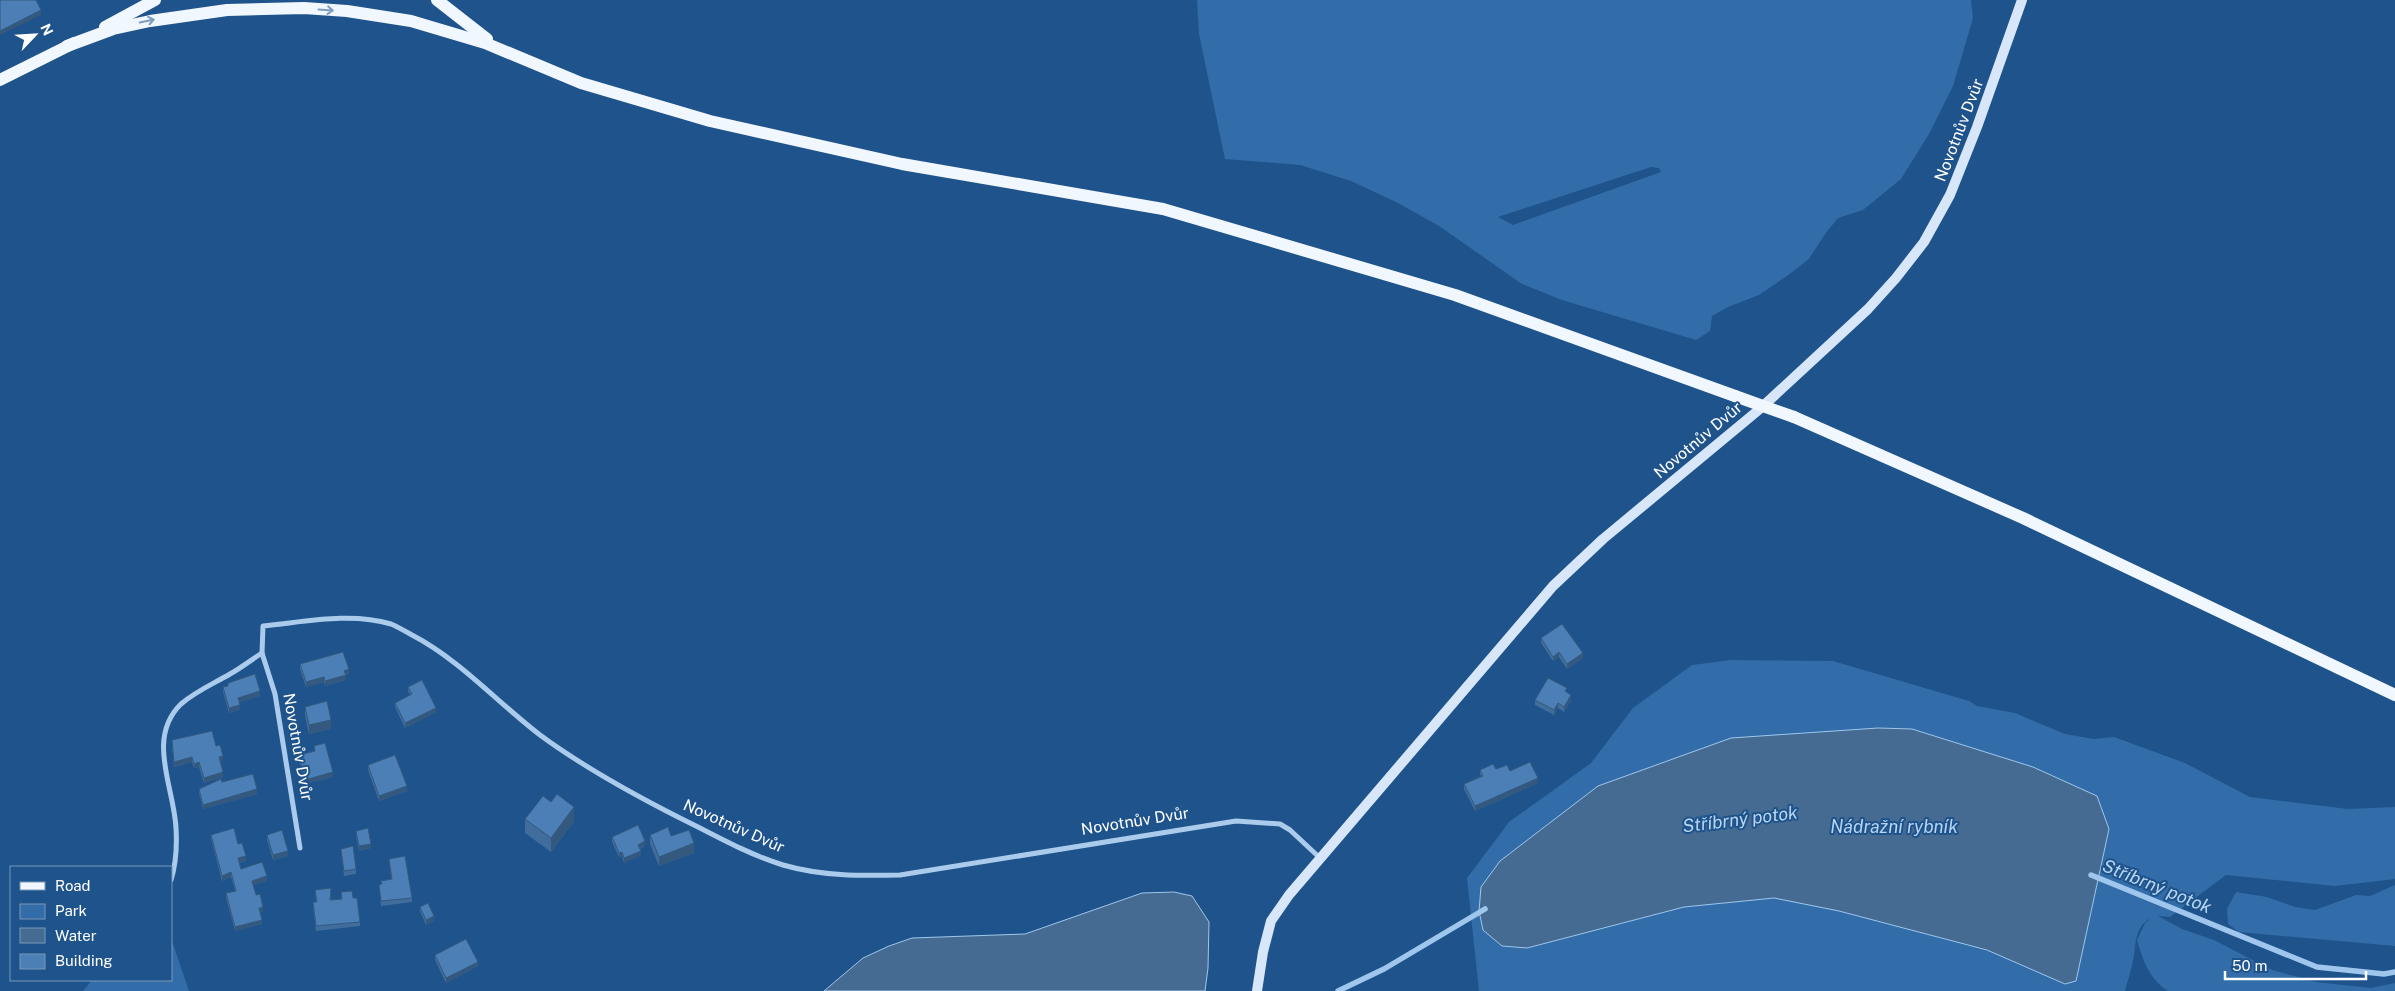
<svg xmlns="http://www.w3.org/2000/svg" width="2395" height="991" font-family="'Public Sans',sans-serif">
  <rect width="100%" height="100%" fill="#1f538b"/>
  <!-- green -->
  <g fill="#326da9" fill-rule="evenodd">
    <path d="M1197 0H1971L1973 18 1953 86 1929 134 1901 179 1863 210 1838 218 1825 234 1809 259 1787 276 1759 295 1728 307 1712 316 1710 331 1696 340 1562 300 1522 284 1439 226 1396 202 1351 181 1300 165 1225 159 1199 34ZM1651 167 1659 168 1661 172 1513 225 1498 217Z"/>
    <path d="M1731 660 1833 661 1969 701 1977 706 2015 713 2065 734 2094 739 2114 737 2185 763 2250 797 2348 809 2395 807V879L2335 886 2226 875 2170 917 2158 916 2182 929 2214 940 2272 970 2316 982 2371 988 2395 983V991H2168C2149 979 2143 960 2137 940L2145 923 2151 918C2136 926 2136 940 2134 956 2132 968 2128 979 2125 991H1479L1467 878 1509 822 1591 763 1633 708 1692 665ZM1878 728 1912 729 1970 749 2109 829 2076 980 2065 984 1987 950 1839 911 1774 898 1684 907 1527 948 1822 732Z"/>
    <polygon points="2395,885 2395,946 2239,932 2228,924 2227,909 2236,892 2267,897 2295,907 2315,910 2356,895 2370,896"/>
    <polygon points="171,938 189,991 83,991 92,980 171,980"/>
  </g>
  <!-- water -->
  <g fill="#466b93" stroke="#9fc7ed">
    <polygon points="1878,728 1912,729 2033,767 2097,796 2109,829 2076,981 2065,984 1987,950 1839,911 1774,898 1684,907 1527,948 1502,946 1483,930 1479,911 1481,887 1500,861 1598,786 1731,738"/>
    <polygon points="1174,892 1192,896 1209,922 1208,968 1205,991 824,991 863,958 889,946 912,938 1025,934 1142,893"/>
  </g>
  <g fill="none" stroke-linecap="round" stroke-linejoin="round">
    <!-- stream -->
    <g stroke="#9fc7ed" stroke-width="5.5">
      <polyline points="2091,875 2317,967 2384,974 2395,972"/>
      <polyline points="1338,991 1384,969 1485,909"/>
    </g>
    <!-- street -->
    <g stroke="#abcbec" stroke-width="5">
      <path d="M300 848 275 694 262 653 263 626C305 622 350 612 391 624 398 627 405 631 412 635 460 660 497 702 540 735 589 771 645 801 700 828 727 842 754 856 783 865 821 876 860 876 900 875L1236 821 1280 824 1290 830 1320 858"/>
      <path d="M171 880C176 864 177 845 176 828 174 787 146 738 181 704 196 691 213 684 230 674 241 668 251 660 262 653"/>
    </g>
    <!-- secondary -->
    <polyline stroke="#d7e7f9" stroke-width="10" points="1257,991 1263,952 1271,921 1289,895 1553,586 1603,539 1761,408 1868,309 1896,278 1924,242 1950,195 1977,127 2022,0"/>
    <!-- primary -->
    <g stroke="#f1f7ff" stroke-width="12">
      <polyline points="437,0 487,39"/>
      <polyline points="105,27 155,0"/>
      <polyline points="67,46 113,29 150,21 227,10 304,8 347,11 411,21 485,43 581,83 710,121 902,164 1163,209 1455,295 1735,396"/>
      <polyline points="0,80 74,43"/>
      <polyline points="1794,417 2023,518 2395,695"/>
    </g>
    <!-- primary-bridge -->
    <polyline stroke="#f1f7ff" stroke-width="12" points="1735,396 1794,417"/>
  </g>
  <!-- wall -->
  <g fill="#406d9c">
    <polygon points="1541,638 1583,658 1567,669 1559,657 1553,661 1541,643"/>
    <polygon points="300,664 349,674 346,675 346,680 325,686 324,682 306,687 300,669"/>
    <polygon points="228,683 260,696 239,702 240,709 229,713 223,692 223,687 228,686"/>
    <polygon points="408,687 436,712 405,728 395,707 395,703 410,695 408,691"/>
    <polygon points="1567,693 1571,700 1564,712 1558,708 1554,715 1535,705 1535,700"/>
    <polygon points="305,707 331,729 309,734 305,716"/>
    <polygon points="172,745 223,761 220,761 223,777 204,783 199,767 194,768 192,762 174,767"/>
    <polygon points="314,746 333,777 305,784 299,760 299,755 315,752"/>
    <polygon points="368,765 407,791 379,801 368,770"/>
    <polygon points="1496,769 1510,771 1538,783 1475,811 1464,789 1464,784 1481,776 1480,774 1480,770"/>
    <polygon points="222,782 257,794 203,809 199,793 199,789"/>
    <polygon points="525,819 574,821 551,852 525,833"/>
    <polygon points="356,831 371,848 359,851 356,836"/>
    <polygon points="211,835 238,844 246,861 239,863 241,869 267,881 253,885 256,895 263,911 260,912 262,924 235,931 226,898 226,893 235,891 231,877 222,881 211,839"/>
    <polygon points="267,835 288,856 273,860 267,840"/>
    <polygon points="650,835 671,836 694,853 659,866 650,844"/>
    <polygon points="612,837 645,846 640,849 641,855 624,863 622,856 619,857 612,842"/>
    <polygon points="341,849 356,869 356,874 344,876"/>
    <polygon points="389,859 412,898 412,902 381,906 379,885 381,885 381,881 391,879"/>
    <polygon points="315,890 331,892 331,900 341,899 341,892 353,898 360,922 360,926 316,931 313,907 313,902 316,902"/>
    <polygon points="420,907 434,921 426,925 420,911"/>
    <polygon points="435,955 478,966 446,983 435,960"/>
  </g>
  <!-- shaded-wall -->
  <g fill="#34597f">
    <polygon points="41,10 41,15 0,35 0,31"/>
    <polygon points="1559,652 1559,657 1553,661 1553,657"/>
    <polygon points="1583,653 1583,658 1567,669 1567,664"/>
    <polygon points="349,669 349,674 344,676 344,671"/>
    <polygon points="346,675 346,680 325,686 325,681"/>
    <polygon points="324,677 324,682 306,687 306,682"/>
    <polygon points="260,691 260,696 238,703 238,698"/>
    <polygon points="1571,695 1571,700 1564,712 1564,707"/>
    <polygon points="1558,703 1558,708 1554,715 1554,710"/>
    <polygon points="240,705 240,709 229,713 229,708"/>
    <polygon points="436,708 436,712 405,728 405,723"/>
    <polygon points="331,720 331,729 309,734 309,725"/>
    <polygon points="223,756 223,761 219,762 219,757"/>
    <polygon points="192,757 192,762 174,767 174,762"/>
    <polygon points="199,762 199,767 194,768 194,764"/>
    <polygon points="223,772 223,777 204,783 204,778"/>
    <polygon points="333,772 333,777 305,784 305,780"/>
    <polygon points="1538,778 1538,783 1475,811 1475,806"/>
    <polygon points="407,786 407,791 379,801 379,796"/>
    <polygon points="257,789 257,794 203,809 203,805"/>
    <polygon points="574,807 574,821 551,852 551,838"/>
    <polygon points="645,841 645,846 638,849 638,845"/>
    <polygon points="694,843 694,853 659,866 659,857"/>
    <polygon points="371,844 371,848 359,851 359,846"/>
    <polygon points="288,851 288,856 273,860 273,855"/>
    <polygon points="641,851 641,855 624,863 624,858"/>
    <polygon points="622,852 622,856 619,857 619,853"/>
    <polygon points="246,856 246,861 238,863 238,858"/>
    <polygon points="231,872 231,877 222,881 222,876"/>
    <polygon points="267,876 267,881 252,886 252,881"/>
    <polygon points="263,907 263,911 259,913 259,908"/>
    <polygon points="434,916 434,921 426,925 426,920"/>
    <polygon points="262,920 262,924 235,931 235,927"/>
    <polygon points="478,962 478,966 446,983 446,978"/>
  </g>
  <!-- building -->
  <g fill="#4b7fb5" stroke="#34597f">
    <polygon points="0,0 36,0 41,10 0,31"/>
    <polygon points="1562,624 1583,653 1567,664 1559,652 1553,657 1541,638"/>
    <polygon points="343,652 349,669 344,671 346,675 325,681 324,677 306,682 300,664"/>
    <polygon points="255,674 260,691 238,698 240,705 229,708 223,687 228,686 228,683"/>
    <polygon points="1548,678 1567,688 1565,691 1571,695 1564,707 1558,703 1554,710 1535,700"/>
    <polygon points="422,680 436,708 405,723 395,703 412,694 408,687"/>
    <polygon points="327,701 331,720 309,725 305,707"/>
    <polygon points="212,731 216,746 220,745 223,756 219,757 223,772 204,778 199,762 194,764 192,757 174,762 172,740"/>
    <polygon points="325,743 333,772 305,780 299,755 315,751 314,746"/>
    <polygon points="395,755 407,786 379,796 368,765"/>
    <polygon points="1530,762 1538,778 1475,806 1464,784 1483,776 1480,770 1493,764 1496,769 1507,765 1510,771"/>
    <polygon points="253,774 257,789 203,805 199,789 221,779 222,782"/>
    <polygon points="557,794 574,807 551,838 525,819 543,796 551,802"/>
    <polygon points="638,825 645,841 638,845 641,851 624,858 622,852 619,853 612,837"/>
    <polygon points="668,827 671,836 689,830 694,843 659,857 650,835"/>
    <polygon points="234,828 238,844 242,843 246,856 238,858 241,869 262,862 267,876 252,881 256,895 260,894 263,907 259,908 262,920 235,927 226,893 236,891 231,872 222,876 211,835"/>
    <polygon points="368,828 371,844 359,846 356,831"/>
    <polygon points="282,830 288,851 273,855 267,835"/>
    <polygon points="353,846 356,869 344,871 341,849"/>
    <polygon points="405,856 412,898 381,901 379,885 382,884 381,881 392,879 389,859"/>
    <polygon points="331,888 330,900 342,899 341,892 352,891 353,898 357,898 360,922 316,926 313,902 317,902 315,890"/>
    <polygon points="428,903 434,916 426,920 420,907"/>
    <polygon points="466,939 478,962 446,978 435,955"/>
  </g>
  <!-- one-way arrows -->
  <defs><path id="oneway-shaft" d="M-6 0H5M1.5-3L5.5 0L1.5 3" fill="none" stroke-width="1.6" stroke-linecap="round" stroke-linejoin="round" transform="scale(1.25)"/></defs>
  <g stroke="#7d9dbf">
    <use href="#oneway-shaft" transform="translate(326 10) rotate(4)"/>
    <use href="#oneway-shaft" transform="translate(147 21) rotate(-12)"/>
  </g>
  <g text-anchor="middle" dominant-baseline="central" stroke-width="4" stroke-linejoin="round" paint-order="stroke">
    <!-- street labels -->
    <g font-size="16" fill="#fff" stroke="#1f538b">
      <text transform="translate(1959 130) rotate(-69)">Novotnův Dvůr</text>
      <text transform="translate(1698 440) rotate(-40)">Novotnův Dvůr</text>
      <text transform="translate(298 747) rotate(80)">Novotnův Dvůr</text>
      <text transform="translate(1135 821) rotate(-9)">Novotnův Dvůr</text>
      <text transform="translate(734 826) rotate(24)">Novotnův Dvůr</text>
    </g>
    <!-- water labels -->
    <g font-size="18" font-style="italic" fill="#b7d5f3" stroke="#1f538b">
      <text transform="translate(1740 819) rotate(-7)">Stříbrný potok</text>
      <text x="1894" y="826">Nádražní rybník</text>
      <text transform="translate(2157 886) rotate(22)">Stříbrný potok</text>
    </g>
  </g>
  <!-- legend -->
  <rect x="10" y="866" width="162" height="115" fill="#1f538b" stroke="#7998b9"/>
  <rect x="20" y="882" width="25" height="8" fill="#f1f7ff" stroke="#7998b9"/>
  <text x="55" y="891" font-size="15" fill="#ffffff">Road</text>
  <rect x="20" y="904" width="25" height="15" fill="#326da9" stroke="#7998b9"/>
  <text x="55" y="916" font-size="15" fill="#ffffff">Park</text>
  <rect x="20" y="928" width="25" height="15" fill="#466b93" stroke="#7998b9"/>
  <text x="55" y="941" font-size="15" fill="#ffffff">Water</text>
  <rect x="20" y="954" width="25" height="15" fill="#4b7fb5" stroke="#7998b9"/>
  <text x="55" y="966" font-size="15" fill="#ffffff">Building</text>
  <!-- north arrow -->
  <g transform="translate(35 35) rotate(65)" stroke="#1f538b" stroke-width="4" paint-order="stroke">
  <path d="M0-4L9 19L0 12L-9 19Z" fill="#ffffff"/>
  <text y="-8" font-size="14" font-weight="bold" text-anchor="middle" fill="#ffffff">N</text>
  </g>
  <!-- scale -->
  <path d="M2225 971v8h141v-8" fill="none" stroke="#ffffff" stroke-width="2.5"/>
  <text x="2232" y="971" font-size="15" fill="#ffffff" stroke="#1f538b" stroke-width="4" paint-order="stroke">50 m</text>
</svg>
